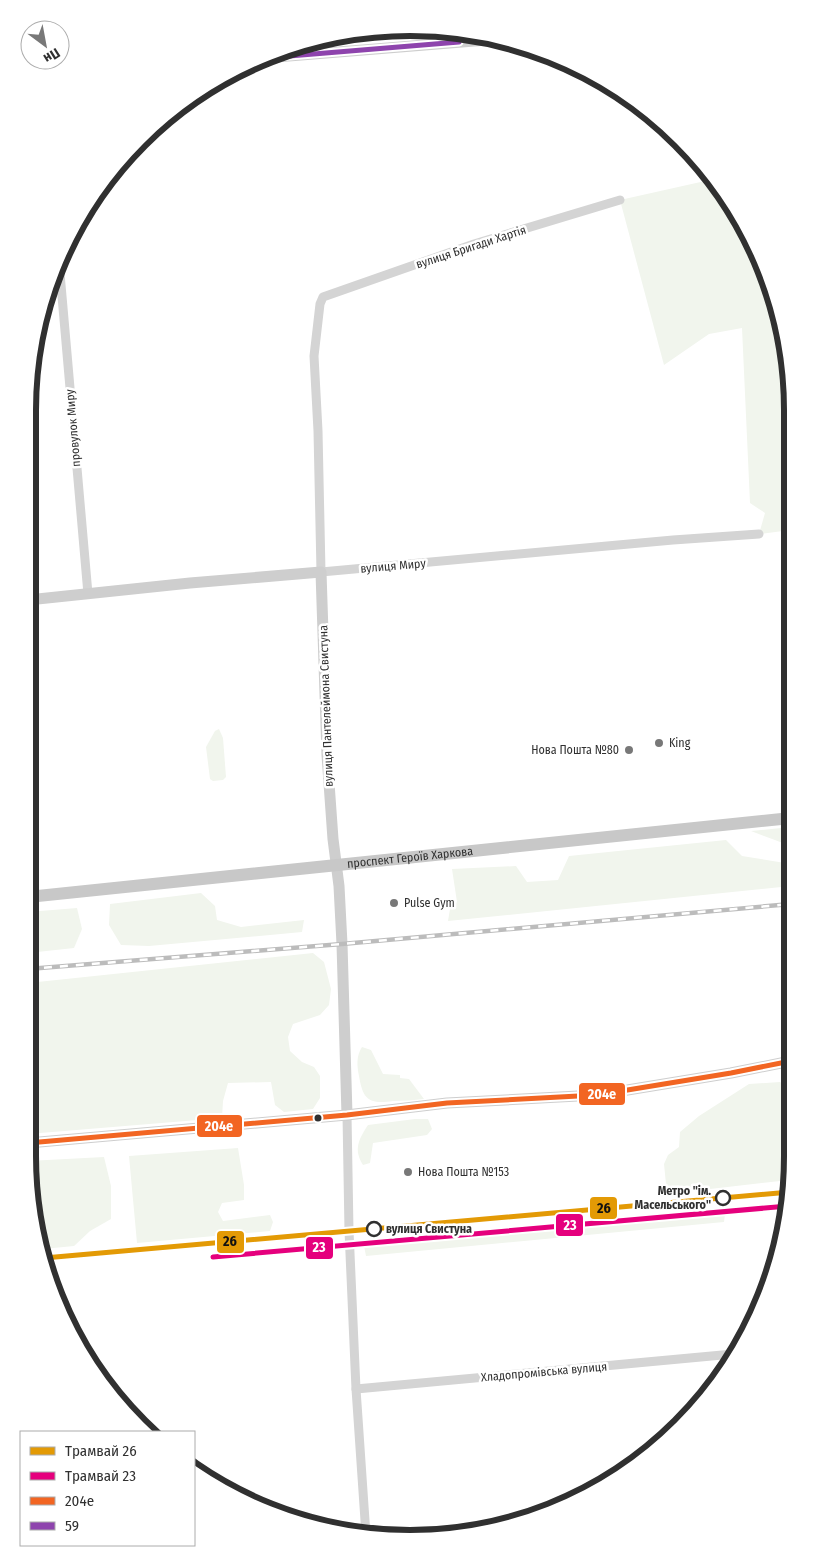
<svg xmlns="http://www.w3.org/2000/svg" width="820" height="1566" font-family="'Fira Sans Condensed',sans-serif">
  <rect width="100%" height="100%" fill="#fff"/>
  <!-- green -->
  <g fill="#f1f5ed">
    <polygon points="714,179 763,264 789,360 790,493 788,493 783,498 783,531 759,534 765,513 750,503 742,328 709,334 664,365 620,200"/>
    <polygon points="219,729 223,738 226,777 223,780 213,781 210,779 206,747 215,731"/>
    <polygon points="791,827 791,846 751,831"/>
    <polygon points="726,840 742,856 791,864 791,886 448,921 450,909 457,902 452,869 516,866 527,882 558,880 569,856"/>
    <polygon points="201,893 215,906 217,920 241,927 304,920 302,932 149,946 121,945 109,925 110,904"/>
    <polygon points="77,908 82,929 74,948 28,953 28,912"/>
    <polygon points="313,953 324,962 331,989 329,1005 320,1015 293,1024 288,1037 290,1051 302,1062 314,1067 320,1076 320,1098 313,1109 284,1112 275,1105 271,1082 228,1083 223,1101 222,1118 28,1134 28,983"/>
    <path d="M362 1047 371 1050 383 1074 400 1075V1078L409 1079 424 1099C414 1100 403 1101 393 1101 370 1104 363 1101 359 1076 357 1066 356 1056 362 1047Z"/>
    <polygon points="780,1082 791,1091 792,1159 789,1180 667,1194 664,1164 668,1155 679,1147 680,1132 699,1116 749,1084"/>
    <path d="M415 1119H428L432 1129 427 1135 373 1143 370 1163 363 1165C353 1149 359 1139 368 1125Z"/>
    <polygon points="238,1148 244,1185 244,1200 222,1203 218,1212 223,1221 270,1215 273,1222 270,1231 137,1243 129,1156"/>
    <polygon points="104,1157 111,1186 111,1219 90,1231 74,1246 43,1249 28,1161"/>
    <polygon points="725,1214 724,1222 366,1256 364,1246"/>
  </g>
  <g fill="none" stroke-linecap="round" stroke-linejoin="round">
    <!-- street -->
    <g stroke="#d4d4d4" stroke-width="9">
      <polyline points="620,200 474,244 323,297 320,304 314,356 318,431 321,572 673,540 759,534"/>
      <polyline points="59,262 88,594"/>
      <polyline points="347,1115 349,1231 356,1389 366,1535"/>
      <polyline points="356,1389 733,1354"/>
    </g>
    <!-- secondary -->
    <g stroke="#cecece" stroke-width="11">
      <polyline points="264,58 499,39"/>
      <polyline points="28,600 190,583 321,572 327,755 333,839 339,886 342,944 347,1115"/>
      <polyline points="28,1143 347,1115 447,1103 597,1095 731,1073 791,1061"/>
    </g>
    <!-- primary -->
    <path stroke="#c8c8c8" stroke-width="12" id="s1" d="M28 897 791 818"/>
    <!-- rail casing -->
    <g stroke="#bcbcbc" stroke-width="4.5">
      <polyline id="rail" points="28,969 342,944 791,904"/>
    </g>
    <!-- rail -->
    <use href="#rail" stroke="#fff" stroke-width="2.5" stroke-dasharray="8" stroke-linecap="butt"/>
    <!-- bus-1 casing -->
    <g stroke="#fff" stroke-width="9">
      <polyline id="bus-1" points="28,1143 347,1115 447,1103 597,1095 731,1073 791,1061"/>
    </g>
    <!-- bus-2 casing -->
    <g stroke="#fff" stroke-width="9">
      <polyline id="bus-2" points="265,58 459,42"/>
    </g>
    <!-- bus-1 -->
    <use href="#bus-1" stroke="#f26522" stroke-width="5"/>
    <!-- bus-2 -->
    <use href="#bus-2" stroke="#8e44ad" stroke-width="5"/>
    <!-- tram-1 casing -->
    <g stroke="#fff" stroke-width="9">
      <polyline id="tram-1" points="44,1258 790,1192"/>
    </g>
    <!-- tram-2 casing -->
    <g stroke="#fff" stroke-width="9">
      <polyline id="tram-2" points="213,1257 788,1206"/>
    </g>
    <!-- tram-1 -->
    <use href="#tram-1" stroke="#e39a05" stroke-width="5"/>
    <!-- tram-2 -->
    <use href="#tram-2" stroke="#e5007d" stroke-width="5"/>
  </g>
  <!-- markers -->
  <g fill="#787878" stroke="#fff" stroke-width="2">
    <circle cx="659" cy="743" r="5"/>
    <circle cx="629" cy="750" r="5"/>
    <circle cx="394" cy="903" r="5"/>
    <circle cx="408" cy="1172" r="5"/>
  </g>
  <circle fill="#303030" stroke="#fff" stroke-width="2" cx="318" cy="1118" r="4.5"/>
  <g fill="#fff" stroke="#303030" stroke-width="2.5">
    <circle cx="723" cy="1198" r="7"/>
    <circle cx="374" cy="1229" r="7"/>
  </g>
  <g text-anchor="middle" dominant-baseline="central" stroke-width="5" stroke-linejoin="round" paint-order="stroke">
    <!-- street labels -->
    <g font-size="12" fill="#303030" stroke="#fff">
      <text transform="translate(471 247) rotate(-18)">вулиця Бригади Хартія</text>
      <text transform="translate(73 428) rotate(-95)">провулок Миру</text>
      <text transform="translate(393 566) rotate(-5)">вулиця Миру</text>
      <text transform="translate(326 706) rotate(-92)">вулиця Пантелеймона Свистуна</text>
      <text stroke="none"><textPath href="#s1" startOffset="384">проспект Героїв Харкова</textPath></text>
      <text transform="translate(544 1372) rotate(-5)">Хладопромівська вулиця</text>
    </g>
    <!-- poi labels -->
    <g font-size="12" fill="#303030" stroke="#fff" text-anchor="start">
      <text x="669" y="743">King</text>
      <text x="619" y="750" text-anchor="end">Нова Пошта №80</text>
      <text x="404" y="903">Pulse Gym</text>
      <text x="418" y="1172">Нова Пошта №153</text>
    </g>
    <!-- stop labels -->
    <g font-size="12" font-weight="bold" fill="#303030" stroke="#fff" text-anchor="end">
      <text x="711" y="1191">Метро "ім.<tspan x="711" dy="14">Масельського"</tspan></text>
      <text x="386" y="1229" text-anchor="start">вулиця Свистуна</text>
    </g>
  </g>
  <!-- crop -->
  <path d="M0 0H820V1566H0ZM410 36H410A374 374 0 0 1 784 410V1156A374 374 0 0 1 410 1530H410A374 374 0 0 1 36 1156V410A374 374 0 0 1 410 36Z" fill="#fff" fill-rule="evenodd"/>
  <path fill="none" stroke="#303030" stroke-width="6" d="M410 36H410A374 374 0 0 1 784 410V1156A374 374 0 0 1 410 1530H410A374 374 0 0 1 36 1156V410A374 374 0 0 1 410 36Z"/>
  <g stroke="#fff" stroke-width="2">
    <rect x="578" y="1082" width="48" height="24" rx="5" fill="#f26522"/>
    <rect x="196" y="1114" width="47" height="24" rx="5" fill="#f26522"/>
    <rect x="589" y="1196" width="29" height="24" rx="5" fill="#e39a05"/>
    <rect x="555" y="1213" width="29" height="24" rx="5" fill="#e5007d"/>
    <rect x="216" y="1230" width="29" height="24" rx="5" fill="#e39a05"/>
    <rect x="305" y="1236" width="29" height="24" rx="5" fill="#e5007d"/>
  </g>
  <g font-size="14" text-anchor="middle" font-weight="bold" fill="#fff">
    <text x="602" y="1099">204е</text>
    <text x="219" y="1131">204е</text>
    <text x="570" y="1230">23</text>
    <text x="319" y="1252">23</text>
  </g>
  <g font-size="14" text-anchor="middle" font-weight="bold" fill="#111">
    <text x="604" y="1213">26</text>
    <text x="230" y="1246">26</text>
  </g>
  <!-- legend -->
  <rect x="20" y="1431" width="175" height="115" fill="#ffffff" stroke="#acacac"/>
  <rect x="30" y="1447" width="25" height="8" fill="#e39a05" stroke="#acacac"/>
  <text x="65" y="1456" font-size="15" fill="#303030">Трамвай 26</text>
  <rect x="30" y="1472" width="25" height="8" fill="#e5007d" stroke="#acacac"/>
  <text x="65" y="1481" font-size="15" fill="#303030">Трамвай 23</text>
  <rect x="30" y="1497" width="25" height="8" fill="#f26522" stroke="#acacac"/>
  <text x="65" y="1506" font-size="15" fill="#303030">204е</text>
  <rect x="30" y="1522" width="25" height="8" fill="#8e44ad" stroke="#acacac"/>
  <text x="65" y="1531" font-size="15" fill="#303030">59</text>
  <!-- north arrow -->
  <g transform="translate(45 45) rotate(148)"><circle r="24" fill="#ffffff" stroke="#acacac"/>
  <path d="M0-4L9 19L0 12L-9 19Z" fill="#787878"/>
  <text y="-8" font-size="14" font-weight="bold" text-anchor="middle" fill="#303030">Пн</text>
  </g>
</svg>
